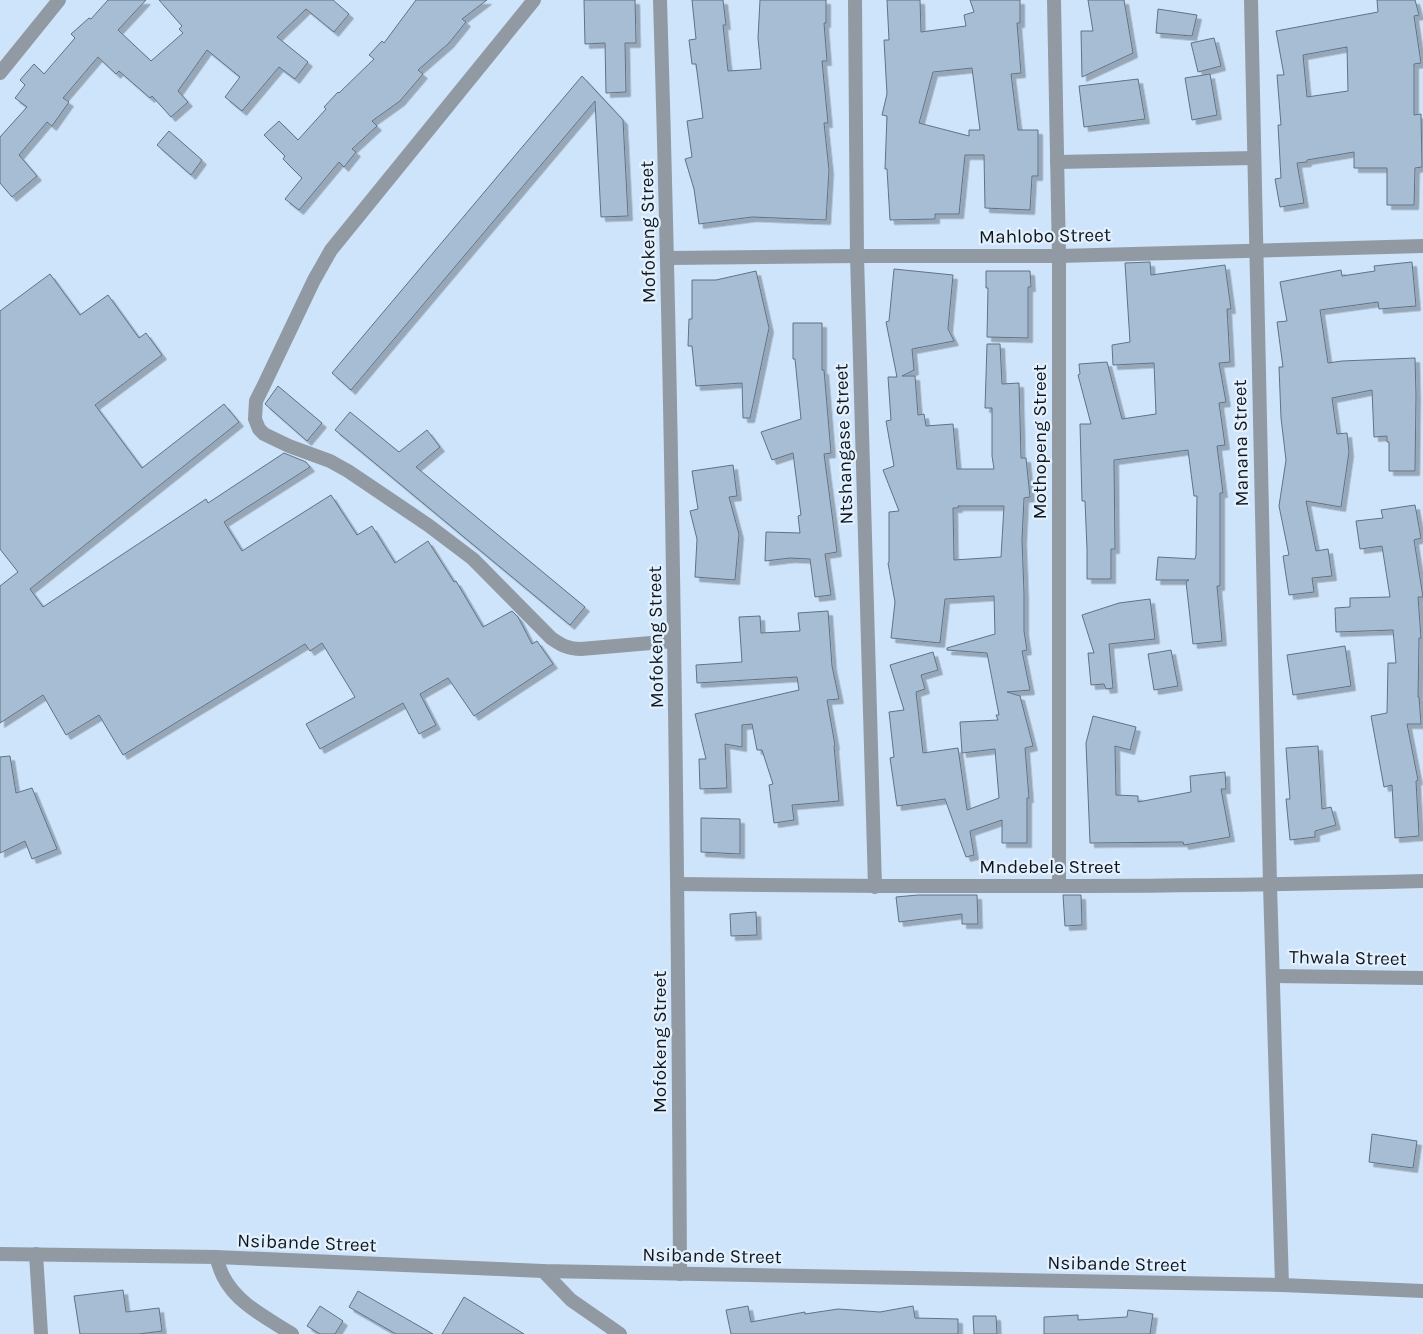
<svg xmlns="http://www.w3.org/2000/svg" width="1423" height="1334" font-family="Karla,sans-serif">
  <defs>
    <filter id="shadow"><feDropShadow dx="4.5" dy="4.5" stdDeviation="0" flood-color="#0004"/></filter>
  </defs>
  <rect width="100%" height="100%" fill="#cee4fb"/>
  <!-- building -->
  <g fill="#a7bdd3" stroke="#5e7386" fill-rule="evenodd" filter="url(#shadow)">
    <polygon points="108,0 146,0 118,30 151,61 183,33 179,29 182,26 159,0 333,0 349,14 334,32 306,9 277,37 308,62 295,79 279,67 242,111 225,97 240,77 207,50 178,91 188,102 171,117 152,96 150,98 119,71 116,74 98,57 63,98 69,102 52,126 47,122 19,155 37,176 12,197 0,183 0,137 27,107 15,98 25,85 20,80 34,64 44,74 75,38 71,34 89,18 91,19"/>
    <polygon points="416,0 487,0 462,19 466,22 449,43 418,70 423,74 400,101 372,121 377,126 352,149 356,152 344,167 339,162 299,210 285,199 302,178 283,159 285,156 264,135 279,121 298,140 326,109 324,107 338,92 339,93 374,59 369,55 382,41 384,43"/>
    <polygon points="584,0 635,0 636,43 625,43 626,92 606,93 605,43 585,44"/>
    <polygon points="692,0 723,0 726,25 723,25 728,71 761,69 758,38 760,0 826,0 826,23 824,23 827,61 822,61 828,123 824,123 829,170 826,220 752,217 699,224 694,189 685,159 692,157 687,121 703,118 696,64 692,64 689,40 696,39"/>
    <path d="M887 0H920L921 32 966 26 964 15 974 12 970 0H1020V23H1017L1021 73 1011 74 1018 130H1038V176H1032L1030 210 985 208 984 155H965L959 214H935V219L890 220 887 169H885L887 116 882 115 887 94 884 40H889ZM972 68 980 130H969V136L919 123 933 72Z"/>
    <polygon points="1088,0 1124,0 1133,53 1082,77 1081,31 1093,31"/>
    <path d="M1377 0H1415L1419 15 1414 16 1421 63 1414 64V115L1421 114 1422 167 1415 168 1414 205H1387V168H1354V152L1307 160V162L1297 163 1304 203 1280 207 1275 179 1281 178 1278 125H1281L1277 75H1284L1276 31 1378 12ZM1347 47 1348 91 1307 97 1303 55Z"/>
    <polygon points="1158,9 1197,15 1192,36 1156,33"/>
    <polygon points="1214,38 1221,66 1198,72 1191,43"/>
    <polygon points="1210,74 1217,115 1192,120 1185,78"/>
    <polygon points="582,76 623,120 628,216 601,217 595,101 351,390 332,373"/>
    <polygon points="1138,79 1145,119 1084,127 1079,86"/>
    <polygon points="169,131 202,160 191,175 157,145"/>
    <polygon points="1150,262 1151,275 1225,265 1231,309 1227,309 1230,362 1219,363 1226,402 1219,403 1225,445 1217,446 1223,493 1220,493 1220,586 1217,586 1222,641 1193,644 1186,582 1189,580 1156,580 1158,557 1195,559 1196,555 1197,496 1194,496 1188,450 1114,460 1115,549 1111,549 1111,579 1087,579 1087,549 1085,501 1082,501 1080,424 1091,424 1078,375 1080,374 1079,364 1107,362 1122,419 1156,414 1154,363 1113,365 1112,345 1130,342 1125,263"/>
    <polygon points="1412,262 1416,306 1379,309 1378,302 1320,310 1328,363 1342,361 1415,358 1416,395 1415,471 1389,471 1389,442 1387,442 1387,436 1374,437 1372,390 1332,398 1337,434 1347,433 1349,452 1341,507 1306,501 1316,551 1328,549 1332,576 1312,578 1314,592 1289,595 1283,556 1289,555 1279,506 1286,460 1281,418 1279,367 1283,367 1277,322 1287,321 1280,282 1341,270 1342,276 1375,271 1374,266"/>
    <path d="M894 269 953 275 948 329 954 341 912 349 914 370 902 376H915L918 415 924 414 926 426 953 424 957 469H994L992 456V408H985L987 344H1000L1002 384 1019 383 1021 458H1026L1030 497 1024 498 1022 540 1024 593V631L1027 650 1022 651 1030 690 1007 692 1020 696 1033 746 1025 748 1029 798H1027V843H1002V820L970 831 974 855 966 857 945 799 897 806 890 758 894 757 889 712 904 710 890 665 933 652 938 670 921 675 925 689 916 692 923 753 958 748 967 810 999 798 995 749 962 753 960 722 998 720 996 715H999L987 653 947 650V648L995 634 994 596 945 599 940 643 891 638 895 602 888 563 889 562V512L899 511 883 470 894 466 886 421 891 420 888 377H897L886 322 889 321ZM958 506H1004L1001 557 954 560 953 508H958Z"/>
    <polygon points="756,271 769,328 750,418 743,418 742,383 696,386 692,346 688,346 689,319 692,319 692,280 716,280"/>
    <polygon points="986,271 1030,271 1031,287 1028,287 1028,338 987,337 988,288 986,288"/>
    <polygon points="50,274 80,315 108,295 139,338 146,333 162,355 95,405 142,468 224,404 239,422 30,589 43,607 206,499 208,503 284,453 306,462 310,467 224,522 242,551 331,495 357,535 372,526 395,563 428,541 454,582 456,581 483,627 512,611 518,617 532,644 537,641 553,664 474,716 448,678 420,694 436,725 419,734 403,703 320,749 306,724 355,697 322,643 310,651 305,644 123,755 99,715 66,735 43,695 0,723 0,586 18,572 0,549 0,311"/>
    <polygon points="793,323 822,323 822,370 824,370 831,453 824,454 837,552 825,554 831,595 815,597 810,559 790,558 765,561 766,532 800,533 798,516 801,515 793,453 772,460 761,432 801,419 795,359 793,359"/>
    <polygon points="278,386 322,423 307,441 265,404"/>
    <polygon points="350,412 399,452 427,430 440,447 416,467 585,607 570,625 335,430"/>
    <polygon points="733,465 737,496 729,497 739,534 735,580 695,577 697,539 690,511 698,509 692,471"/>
    <polygon points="1415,505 1421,538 1414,540 1423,597 1418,597 1421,638 1419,638 1418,697 1419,697 1421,724 1407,724 1418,780 1416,781 1419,836 1395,838 1392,785 1384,787 1371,716 1387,713 1388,663 1396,663 1393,630 1336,632 1335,608 1350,607 1350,598 1390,597 1382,546 1360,549 1356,521 1383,518 1381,510"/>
    <polygon points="1150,599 1155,639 1109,644 1113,688 1106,689 1104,684 1091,685 1088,653 1094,653 1082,615 1119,603"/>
    <polygon points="828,611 832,666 839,699 827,700 835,745 834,746 839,801 792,805 794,820 774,823 769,785 773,784 762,750 757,750 752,724 742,725 742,747 725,744 727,788 700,789 699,759 706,759 695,714 799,690 797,677 697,683 696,665 742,662 739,617 760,616 761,633 800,631 798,613"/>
    <polygon points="1345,646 1351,686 1293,695 1287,655"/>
    <polygon points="1171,650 1178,686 1154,690 1148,654"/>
    <polygon points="1093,716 1136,727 1130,750 1115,746 1116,795 1138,796 1138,802 1191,792 1190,776 1225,772 1226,789 1221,789 1230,837 1184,845 1183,842 1090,843 1086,743"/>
    <polygon points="1318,746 1322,809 1331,807 1336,825 1315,831 1315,837 1290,840 1286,799 1290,799 1286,748"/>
    <polygon points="10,756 16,793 32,788 57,849 32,859 25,841 0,853 0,757"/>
    <polygon points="701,818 740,819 740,854 701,852"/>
    <polygon points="918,895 977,895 978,924 962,924 962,914 899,922 896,897"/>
    <polygon points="1063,895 1081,895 1082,925 1065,926"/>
    <polygon points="756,912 757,935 731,936 730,914"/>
    <polygon points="1372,1134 1417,1141 1413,1168 1369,1162"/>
    <polygon points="123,1290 126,1312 159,1308 162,1331 139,1334 80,1334 74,1296"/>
    <polygon points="358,1291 433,1334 396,1334 349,1307"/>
    <polygon points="464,1297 524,1334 442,1334"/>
    <polygon points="320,1306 343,1321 335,1334 320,1334 307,1326"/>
    <polygon points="748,1306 751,1322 805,1312 805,1314 838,1309 880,1312 913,1306 915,1318 958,1319 958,1334 731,1334 726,1310"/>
    <polygon points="1128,1310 1153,1314 1150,1334 1044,1334 1044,1317 1078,1315 1078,1320 1127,1317"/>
    <polygon points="973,1316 996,1316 997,1334 974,1334"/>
  </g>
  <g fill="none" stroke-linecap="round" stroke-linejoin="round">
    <!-- minor -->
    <g stroke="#919aa3" stroke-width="14">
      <path d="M534 0 331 250 314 280 263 387 256 401 255 419 259 429 264 434 289 446 330 461 348 471 428 525 473 559 551 638C561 645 568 649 581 649L674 641"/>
      <path d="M660 0C673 425 678 849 680 1274"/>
      <polyline points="855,0 857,256 875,887"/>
      <polyline points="1054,0 1059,256 1059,885"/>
      <polyline points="1251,0 1270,885 1282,1285"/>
      <polyline points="0,73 59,0"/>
      <polyline points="1057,162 1254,158"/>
      <polyline points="668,258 857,256 1059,256 1423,246"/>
      <path d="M678 884C926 887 1175 888 1423 881"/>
      <polyline points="1273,976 1423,978"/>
      <polyline points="0,1254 216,1257 543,1271 1282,1285 1423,1291"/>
      <polyline points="36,1254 41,1334"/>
      <path d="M216 1257C218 1263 220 1270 223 1276 236 1303 267 1318 292 1334"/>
      <polyline points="543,1271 571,1300 620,1334"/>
    </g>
  </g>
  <g text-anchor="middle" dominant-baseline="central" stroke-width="4.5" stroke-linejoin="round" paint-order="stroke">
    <!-- street labels -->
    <g font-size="19" fill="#0f161e" stroke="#e3f0fe">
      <text transform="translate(648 232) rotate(-91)">Mofokeng Street</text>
      <text transform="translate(1045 236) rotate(-1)">Mahlobo Street</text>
      <text transform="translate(1040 442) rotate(-90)">Mothopeng Street</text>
      <text transform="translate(1241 443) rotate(-91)">Manana Street</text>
      <text transform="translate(844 444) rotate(-92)">Ntshangase Street</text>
      <text transform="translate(656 637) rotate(-91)">Mofokeng Street</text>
      <text x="1050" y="867">Mndebele Street</text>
      <text transform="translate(1348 958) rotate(1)">Thwala Street</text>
      <text transform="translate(660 1042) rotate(-90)">Mofokeng Street</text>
      <text transform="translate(307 1243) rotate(2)">Nsibande Street</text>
      <text transform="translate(712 1256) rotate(1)">Nsibande Street</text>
      <text transform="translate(1117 1264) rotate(1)">Nsibande Street</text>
    </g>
  </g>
</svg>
